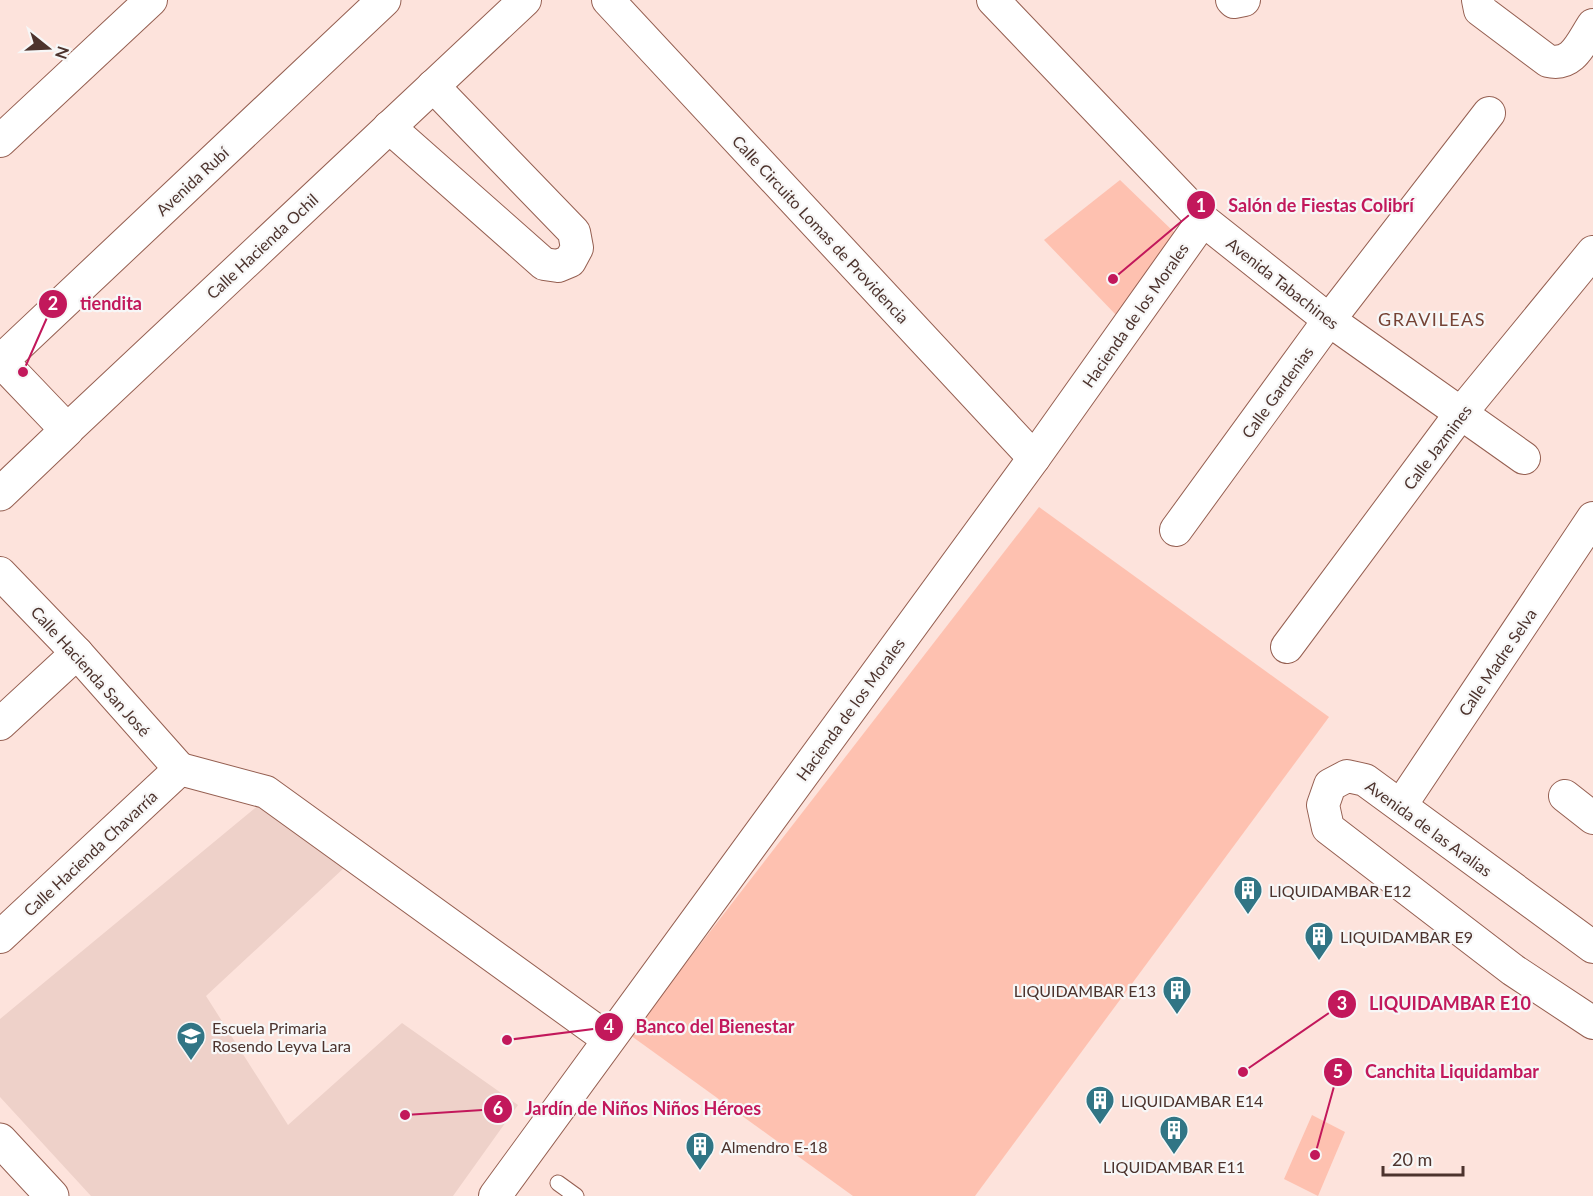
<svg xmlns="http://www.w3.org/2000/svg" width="1593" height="1196" font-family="Lato,sans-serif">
  <rect width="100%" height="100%" fill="#fde3dc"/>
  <!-- built -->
  <polygon fill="#eed1c9" points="260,804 345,867 206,996 288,1125 402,1023 518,1105 453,1196 91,1196 0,1097 0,1019"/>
  <!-- green -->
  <g fill="#fec1b0">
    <polygon points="1120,180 1176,234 1118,317 1044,240"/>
    <polygon points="1039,507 1329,717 975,1196 853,1196 630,1035"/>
    <polygon points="1312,1115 1345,1132 1318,1196 1284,1179"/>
  </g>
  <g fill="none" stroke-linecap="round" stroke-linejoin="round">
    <!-- lane casing -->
    <g stroke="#955f51" stroke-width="17">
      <polyline id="lane" points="558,1183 576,1196"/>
    </g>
    <!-- street casing -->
    <g stroke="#955f51" stroke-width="34">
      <g id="street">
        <polyline points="608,0 1034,458"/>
        <polyline points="993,0 1203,220 1329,320 1524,458"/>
        <polyline points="1232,0 1234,2 1244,0"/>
        <path d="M1478 0 1480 10 1548 61C1573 67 1581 43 1593 25"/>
        <polyline points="389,127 544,264 558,266 570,261 577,248 574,232 433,86"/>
        <polyline points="0,141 151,0"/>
        <polyline points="67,430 525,0"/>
        <polyline points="1176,530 1329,320 1489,113"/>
        <polyline points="0,573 77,653 180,769"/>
        <polyline points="1287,647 1461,413 1593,252"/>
        <polyline points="0,724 77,653"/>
        <polyline points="180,769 266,792 608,1039"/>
        <polyline points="1565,796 1593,818"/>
        <polyline points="1401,805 1593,518"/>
        <polyline points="0,937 180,769"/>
        <polyline points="1593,947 1365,780 1347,776 1330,785 1323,805 1328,828 1513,970 1593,1023"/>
        <polyline points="495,1196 1034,458 1203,220"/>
      </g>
    </g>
    <!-- secondary casing -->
    <g stroke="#955f51" stroke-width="35">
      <g id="secondary">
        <polyline points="0,362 384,0"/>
        <polyline points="0,494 67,430 1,361"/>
        <polyline points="0,1140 52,1196"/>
      </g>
    </g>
    <!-- lane -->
    <use href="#lane" stroke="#fff" stroke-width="15"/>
    <!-- street -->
    <use href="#street" stroke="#fff" stroke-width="32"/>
    <!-- secondary -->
    <use href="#secondary" stroke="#fff" stroke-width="33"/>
  </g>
  <!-- icons -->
  <defs>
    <g id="building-pin" transform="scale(1.5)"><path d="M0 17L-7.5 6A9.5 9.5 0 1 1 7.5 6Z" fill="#317585" stroke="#f7f7f7"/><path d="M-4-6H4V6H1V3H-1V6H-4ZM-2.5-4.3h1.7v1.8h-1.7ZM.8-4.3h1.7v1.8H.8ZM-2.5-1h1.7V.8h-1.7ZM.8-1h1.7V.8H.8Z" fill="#fff"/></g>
    <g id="school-pin" transform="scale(1.5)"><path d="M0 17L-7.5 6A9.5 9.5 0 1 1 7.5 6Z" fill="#317585" stroke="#f7f7f7"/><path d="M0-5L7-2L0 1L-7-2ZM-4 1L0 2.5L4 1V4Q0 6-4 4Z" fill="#fff"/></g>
  </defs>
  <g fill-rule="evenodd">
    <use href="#building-pin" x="1248" y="890"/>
    <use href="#building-pin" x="1319" y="936"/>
    <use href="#building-pin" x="1177" y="990"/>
    <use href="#school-pin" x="191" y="1036"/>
    <use href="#building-pin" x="1100" y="1100"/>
    <use href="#building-pin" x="1174" y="1130"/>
    <use href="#building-pin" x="700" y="1146"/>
  </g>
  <g text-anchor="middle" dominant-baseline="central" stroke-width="4.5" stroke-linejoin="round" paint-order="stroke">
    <!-- street labels -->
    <g font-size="16" fill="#4c332d" stroke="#f7f7f7">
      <text transform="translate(192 181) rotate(-43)">Avenida Rubí</text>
      <text transform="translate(821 229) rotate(47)">Calle Circuito Lomas de Providencia</text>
      <text transform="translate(262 246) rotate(-43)">Calle Hacienda Ochil</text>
      <text transform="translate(1283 283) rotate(38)">Avenida Tabachines</text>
      <text transform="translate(1135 315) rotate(-55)">Hacienda de los Morales</text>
      <text transform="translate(1277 392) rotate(-54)">Calle Gardenias</text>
      <text transform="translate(1437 447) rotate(-53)">Calle Jazmines</text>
      <text transform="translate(1497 662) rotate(-56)">Calle Madre Selva</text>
      <text transform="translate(91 671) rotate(48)">Calle Hacienda San José</text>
      <text transform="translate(850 709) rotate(-54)">Hacienda de los Morales</text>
      <text transform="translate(1429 828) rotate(36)">Avenida de las Aralias</text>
      <text transform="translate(90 853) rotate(-43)">Calle Hacienda Chavarría</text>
    </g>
    <!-- poi labels -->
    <g font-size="16" fill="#4c332d" stroke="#f7f7f7" text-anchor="start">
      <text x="1269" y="890">LIQUIDAMBAR E12</text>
      <text x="1340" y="936">LIQUIDAMBAR E9</text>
      <text x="1156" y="990" text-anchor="end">LIQUIDAMBAR E13</text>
      <text x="212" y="1027">Escuela Primaria<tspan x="212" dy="18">Rosendo Leyva Lara</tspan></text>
      <text x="1121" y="1100">LIQUIDAMBAR E14</text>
      <text x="721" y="1146">Almendro E-18</text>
      <text x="1174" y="1166" text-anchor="middle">LIQUIDAMBAR E11</text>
    </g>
    <!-- neighbourhood labels -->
    <g font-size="18" letter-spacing="1.5" fill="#764335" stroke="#f7f7f7">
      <text x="1432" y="319">GRAVILEAS</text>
    </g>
  </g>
  <!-- callouts -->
  <path fill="none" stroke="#c2185b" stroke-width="2" d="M1113 279L1201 205M23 372L53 304M1243 1072L1342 1004M507 1040L609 1027M1315 1155L1338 1072M405 1115L498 1109"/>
  <g fill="#c2185b" stroke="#f7f7f7" stroke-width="2">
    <circle cx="1113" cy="279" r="6"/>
    <circle cx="23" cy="372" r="6"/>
    <circle cx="1243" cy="1072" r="6"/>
    <circle cx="507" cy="1040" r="6"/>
    <circle cx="1315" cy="1155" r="6"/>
    <circle cx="405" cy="1115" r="6"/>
    <circle cx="1201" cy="205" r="15"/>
    <circle cx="53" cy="304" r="15"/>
    <circle cx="1342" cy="1004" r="15"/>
    <circle cx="609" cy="1027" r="15"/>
    <circle cx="1338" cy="1072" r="15"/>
    <circle cx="498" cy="1109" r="15"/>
  </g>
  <g font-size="18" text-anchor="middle" font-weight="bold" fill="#fff">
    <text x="1201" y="212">1</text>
    <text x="53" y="310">2</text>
    <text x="1342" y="1010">3</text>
    <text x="609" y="1033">4</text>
    <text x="1338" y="1078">5</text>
    <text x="498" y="1115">6</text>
  </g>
  <g font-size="18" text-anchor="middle" font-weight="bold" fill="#c2185b" stroke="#f7f7f7" stroke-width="4.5" stroke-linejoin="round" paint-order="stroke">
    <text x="1321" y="212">Salón de Fiestas Colibrí</text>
    <text x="111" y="310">tiendita</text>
    <text x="1450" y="1010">LIQUIDAMBAR E10</text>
    <text x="715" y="1033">Banco del Bienestar</text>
    <text x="1452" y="1078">Canchita Liquidambar</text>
    <text x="643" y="1115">Jardín de Niños Niños Héroes</text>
  </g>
  <!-- north arrow -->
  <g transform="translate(48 48) rotate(108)" stroke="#f7f7f7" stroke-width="4.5" paint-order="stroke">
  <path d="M0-4.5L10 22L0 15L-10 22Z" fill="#4c332d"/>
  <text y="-9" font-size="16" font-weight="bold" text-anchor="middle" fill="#4c332d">N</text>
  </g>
  <!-- scale -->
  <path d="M1383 1166v9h80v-9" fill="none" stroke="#4c332d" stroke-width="3"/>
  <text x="1392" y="1166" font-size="18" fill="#4c332d" stroke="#f7f7f7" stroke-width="4.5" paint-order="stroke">20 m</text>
</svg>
